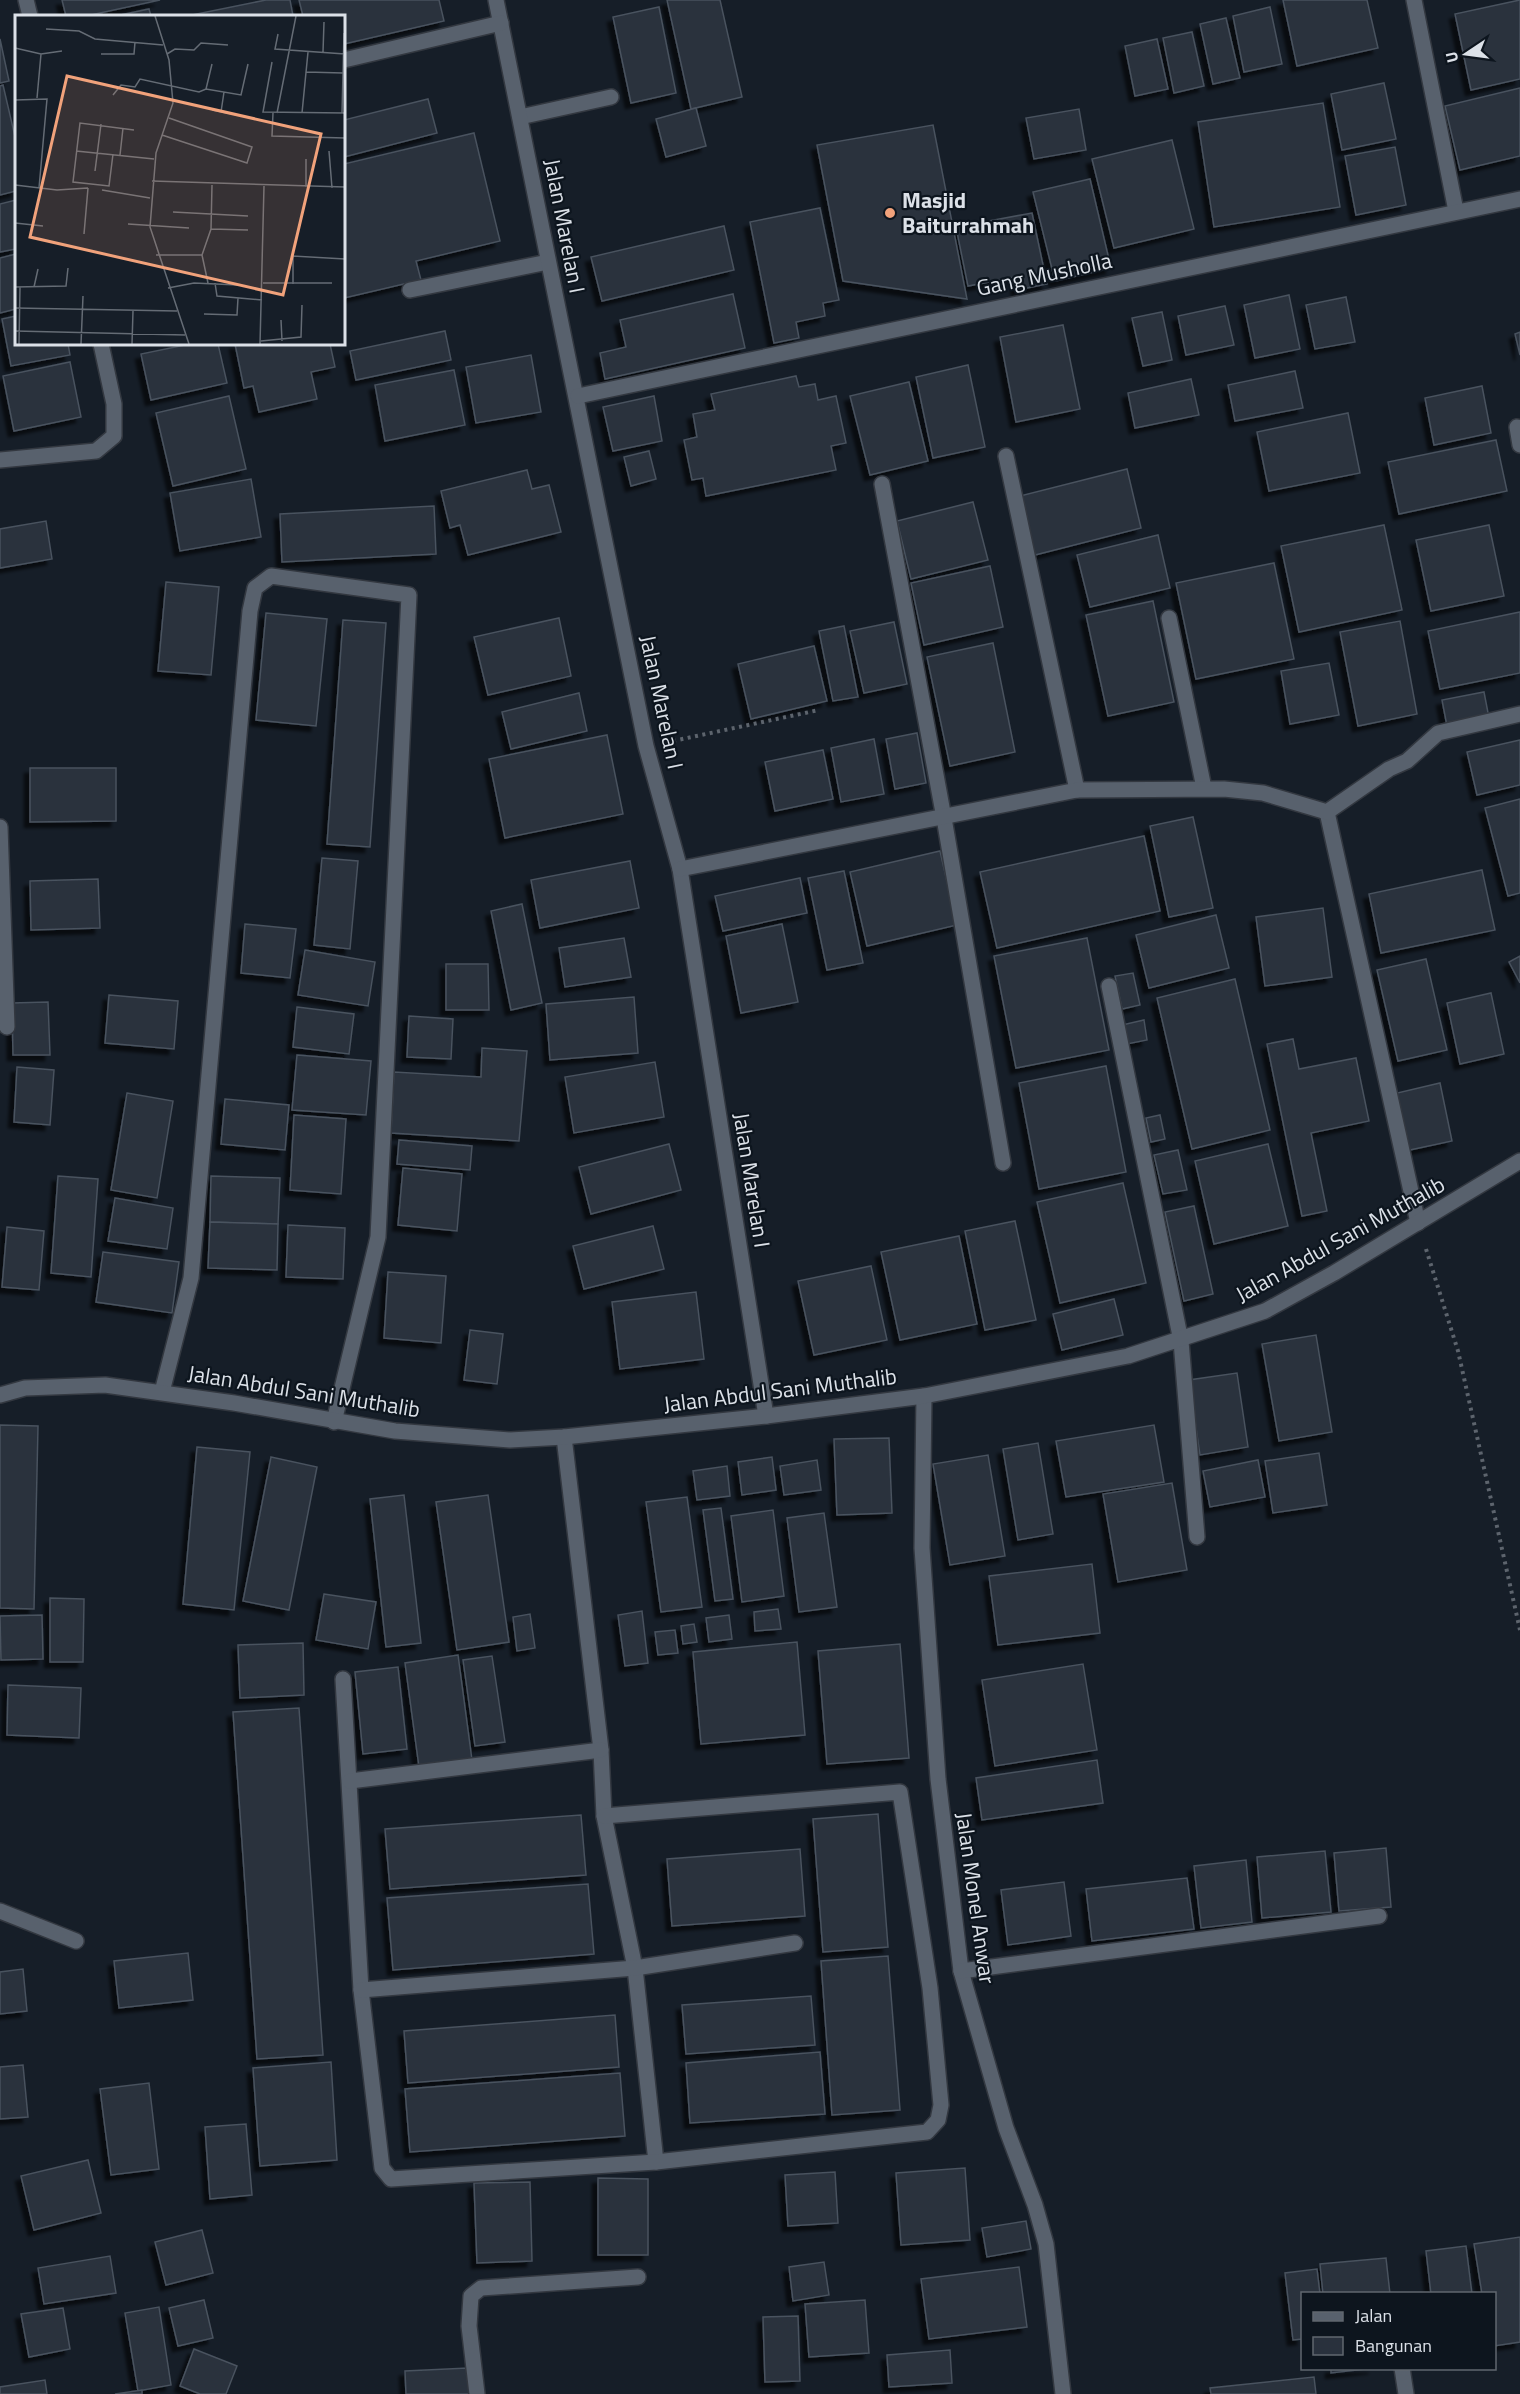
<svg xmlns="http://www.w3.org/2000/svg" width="1520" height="2394" font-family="'Titillium Web',sans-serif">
  <defs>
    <filter id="shadow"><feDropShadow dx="-5.5" dy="5.5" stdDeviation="1.5" flood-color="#0009"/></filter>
  </defs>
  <rect width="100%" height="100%" fill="#161e28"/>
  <!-- building -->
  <g fill="#29313d" stroke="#49525e" stroke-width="1.5" filter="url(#shadow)">
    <polygon points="62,0 160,0 86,16 66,16"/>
    <polygon points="266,0 290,0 293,16 187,16"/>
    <polygon points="299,0 439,0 444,21 344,44 344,16 303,16"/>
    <polygon points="667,0 720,0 742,97 691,109"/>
    <polygon points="1283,0 1367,0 1378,48 1297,66"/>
    <polygon points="1520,0 1520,79 1471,90 1455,14"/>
    <polygon points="659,7 676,93 631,103 613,17"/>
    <polygon points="1270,7 1282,64 1244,72 1233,16"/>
    <polygon points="149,9 151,16 116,16"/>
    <polygon points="1226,18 1240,78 1213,84 1200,24"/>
    <polygon points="1192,32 1204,86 1174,93 1163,38"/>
    <polygon points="0,39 9,81 0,83"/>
    <polygon points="1157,39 1168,89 1135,96 1125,46"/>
    <polygon points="1384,83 1396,139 1342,150 1331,94"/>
    <polygon points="3,85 16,141 16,191 0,195 0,86"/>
    <polygon points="1520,88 1520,156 1460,170 1445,106"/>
    <polygon points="428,99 437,133 344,157 344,120"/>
    <polygon points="1323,103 1340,207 1214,227 1198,122"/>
    <polygon points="696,108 706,146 666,157 656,119"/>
    <polygon points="1079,109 1086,150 1034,159 1026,118"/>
    <polygon points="933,125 967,299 843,281 817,145"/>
    <polygon points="474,133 500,241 416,261 421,280 344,298 344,164"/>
    <polygon points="1172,140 1194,229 1114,248 1092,159"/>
    <polygon points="1395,147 1406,205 1356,215 1345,156"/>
    <polygon points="1090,179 1111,268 1055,281 1033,192"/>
    <polygon points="16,200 16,249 0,252 0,204"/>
    <polygon points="820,208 839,300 823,303 825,316 796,322 799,338 774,343 750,222"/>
    <polygon points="1032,213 1047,284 1017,290 1015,277 968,286 956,227"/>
    <polygon points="724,226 734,270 602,301 591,257"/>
    <polygon points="16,254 16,309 0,313 0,258"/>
    <polygon points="733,294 745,348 605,379 600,353 626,347 620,320"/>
    <polygon points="1289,295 1300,349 1255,358 1244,305"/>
    <polygon points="1346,297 1355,342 1315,349 1306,305"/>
    <polygon points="1225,306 1234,345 1186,355 1178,316"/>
    <polygon points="1162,312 1172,360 1143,366 1132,318"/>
    <polygon points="16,316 16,344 68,344 70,355 11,366 2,319"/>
    <polygon points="1063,325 1080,409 1016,422 1000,337"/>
    <polygon points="445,331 451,360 356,380 350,351"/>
    <polygon points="1520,332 1520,355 1515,334"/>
    <polygon points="190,344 218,344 227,383 151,400 141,354"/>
    <polygon points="235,344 330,344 335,367 311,372 317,399 259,412 253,386 244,388"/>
    <polygon points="531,355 541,412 476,423 466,367"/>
    <polygon points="70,362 81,417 14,431 3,376"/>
    <polygon points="968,365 985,447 933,458 916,377"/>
    <polygon points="454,370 465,425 385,441 375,385"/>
    <polygon points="1295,371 1303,408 1235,421 1228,385"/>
    <polygon points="796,376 799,387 815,384 818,400 836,396 846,443 831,446 836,470 706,496 703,478 692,480 684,440 697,437 693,414 715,410 711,394"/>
    <polygon points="1191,379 1199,415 1135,428 1128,393"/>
    <polygon points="909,382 928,461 870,475 850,396"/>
    <polygon points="1482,386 1491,433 1434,445 1425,398"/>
    <polygon points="229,396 246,469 173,486 156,413"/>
    <polygon points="654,396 662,441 613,451 603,407"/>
    <polygon points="1348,413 1360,473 1269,491 1257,432"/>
    <polygon points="1496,440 1507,491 1399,514 1388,462"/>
    <polygon points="649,451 656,479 631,486 624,457"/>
    <polygon points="1127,469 1141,528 1035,555 1020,496"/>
    <polygon points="527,470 532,489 549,485 561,532 468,555 460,525 450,528 441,491"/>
    <polygon points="251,479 261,537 180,551 170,493"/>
    <polygon points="973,502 988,560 911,579 897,521"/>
    <polygon points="434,506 436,554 282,562 280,514"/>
    <polygon points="46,521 52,559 0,568 0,529"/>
    <polygon points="1384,525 1402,610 1299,632 1281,546"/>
    <polygon points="1489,525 1504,596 1431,611 1416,540"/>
    <polygon points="1158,535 1170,588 1090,607 1077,555"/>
    <polygon points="1274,563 1294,659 1196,679 1176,583"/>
    <polygon points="990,566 1003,627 924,645 911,583"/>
    <polygon points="166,582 219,587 211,675 158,671"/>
    <polygon points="1153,601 1174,702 1108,716 1086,615"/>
    <polygon points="1520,612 1520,673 1440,689 1428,631"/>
    <polygon points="266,613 327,619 316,726 256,720"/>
    <polygon points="559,618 571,676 488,695 474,637"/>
    <polygon points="343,620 386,623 370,847 327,844"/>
    <polygon points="1400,621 1417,714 1358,726 1340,632"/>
    <polygon points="894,622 907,684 864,693 850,631"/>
    <polygon points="844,626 858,697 833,701 819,631"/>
    <polygon points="993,643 1015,752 950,766 927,657"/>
    <polygon points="814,646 827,701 751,719 738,664"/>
    <polygon points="1329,663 1339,715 1290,724 1281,671"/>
    <polygon points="1484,692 1489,718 1447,726 1442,700"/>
    <polygon points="579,693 587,731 511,749 502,712"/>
    <polygon points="917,733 926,783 895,789 886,739"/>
    <polygon points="607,735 623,814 505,838 489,759"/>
    <polygon points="874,739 884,794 841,802 831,748"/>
    <polygon points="1520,740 1520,785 1477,795 1467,752"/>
    <polygon points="823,750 833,799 775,811 765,762"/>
    <polygon points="30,768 116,768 116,821 30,822"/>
    <polygon points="1520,799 1520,893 1508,896 1485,808"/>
    <polygon points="1193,817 1213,908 1169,917 1150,826"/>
    <polygon points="1144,836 1160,911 997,948 980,872"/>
    <polygon points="940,851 957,925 867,946 850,872"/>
    <polygon points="322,858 358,861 350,949 314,945"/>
    <polygon points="630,861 639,908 540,928 531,880"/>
    <polygon points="1482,870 1495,930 1381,953 1369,894"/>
    <polygon points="844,871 863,963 827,970 808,878"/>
    <polygon points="800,878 807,913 723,931 715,896"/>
    <polygon points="98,879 100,928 31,930 30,881"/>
    <polygon points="522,904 542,1003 511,1010 491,911"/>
    <polygon points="1323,908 1332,977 1265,986 1256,917"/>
    <polygon points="1216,915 1229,968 1149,988 1136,935"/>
    <polygon points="245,924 296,929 290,978 241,973"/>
    <polygon points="782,924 798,1002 741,1013 726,936"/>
    <polygon points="624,938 631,977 565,987 559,948"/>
    <polygon points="1087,938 1109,1050 1016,1068 994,956"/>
    <polygon points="305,950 375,962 368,1006 298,995"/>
    <polygon points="1520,956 1520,983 1509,962"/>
    <polygon points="1426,959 1447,1050 1398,1061 1377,970"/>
    <polygon points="446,964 488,964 489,1010 446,1010"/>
    <polygon points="1133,973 1140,1005 1122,1009 1115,976"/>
    <polygon points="1235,979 1270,1130 1192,1149 1157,998"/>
    <polygon points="1491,993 1504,1054 1460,1064 1447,1003"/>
    <polygon points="109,995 178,1001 174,1049 105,1043"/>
    <polygon points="634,997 638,1053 550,1060 546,1004"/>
    <polygon points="48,1002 50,1055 13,1055 12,1003"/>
    <polygon points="297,1007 354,1014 349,1054 293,1047"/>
    <polygon points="409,1016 453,1019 451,1059 407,1057"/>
    <polygon points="1144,1020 1147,1040 1127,1044 1122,1025"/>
    <polygon points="1293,1039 1299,1069 1356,1058 1369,1121 1311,1133 1327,1211 1302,1216 1267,1044"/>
    <polygon points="482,1048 527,1051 519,1141 391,1133 394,1072 481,1077"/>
    <polygon points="297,1055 371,1061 366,1115 292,1110"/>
    <polygon points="655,1062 664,1117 574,1133 565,1077"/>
    <polygon points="1106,1066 1126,1172 1039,1189 1019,1083"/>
    <polygon points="17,1067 54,1070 50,1125 14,1122"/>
    <polygon points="1440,1083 1452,1141 1405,1151 1393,1094"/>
    <polygon points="127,1093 173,1101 157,1198 111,1190"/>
    <polygon points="225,1099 289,1105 285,1150 221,1144"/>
    <polygon points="294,1115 346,1119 341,1194 290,1190"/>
    <polygon points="1160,1115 1165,1139 1151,1142 1146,1118"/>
    <polygon points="399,1140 472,1146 470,1170 397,1164"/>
    <polygon points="669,1144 681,1190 591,1214 579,1167"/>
    <polygon points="1268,1144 1288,1226 1214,1244 1195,1161"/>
    <polygon points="1178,1150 1187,1190 1163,1194 1154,1155"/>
    <polygon points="403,1168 462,1174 457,1231 398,1225"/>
    <polygon points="58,1176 98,1179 91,1277 51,1273"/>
    <polygon points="211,1176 280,1178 278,1224 210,1222"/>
    <polygon points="1123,1183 1146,1283 1060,1303 1037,1202"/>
    <polygon points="115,1198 173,1208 167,1249 108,1241"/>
    <polygon points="1194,1206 1213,1294 1184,1301 1165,1212"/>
    <polygon points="1015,1221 1036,1320 985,1330 965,1231"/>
    <polygon points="210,1222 278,1224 277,1270 208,1268"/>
    <polygon points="288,1225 345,1228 343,1279 286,1277"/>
    <polygon points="653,1226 664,1269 584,1289 573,1246"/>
    <polygon points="7,1227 44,1231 39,1290 2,1287"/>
    <polygon points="959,1236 977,1324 900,1340 881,1252"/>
    <polygon points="103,1252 179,1262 172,1313 96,1302"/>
    <polygon points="871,1266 887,1340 814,1355 798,1281"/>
    <polygon points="388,1272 446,1276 441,1343 384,1338"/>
    <polygon points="696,1292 704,1359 620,1369 612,1302"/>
    <polygon points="1114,1299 1123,1335 1062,1350 1053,1314"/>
    <polygon points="470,1330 503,1334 497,1384 464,1380"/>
    <polygon points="1316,1335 1332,1432 1279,1441 1262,1344"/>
    <polygon points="1237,1373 1248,1447 1200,1455 1189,1380"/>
    <polygon points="0,1425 38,1426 34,1609 0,1608"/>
    <polygon points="1154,1425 1164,1482 1066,1497 1056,1441"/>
    <polygon points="889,1438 892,1513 837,1515 834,1439"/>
    <polygon points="1038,1443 1053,1534 1018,1540 1003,1449"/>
    <polygon points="197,1447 250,1452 234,1610 183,1604"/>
    <polygon points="1319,1453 1327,1505 1273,1513 1265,1461"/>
    <polygon points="988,1455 1005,1556 950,1565 933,1464"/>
    <polygon points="271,1457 317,1467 289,1610 243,1601"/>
    <polygon points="772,1457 776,1490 742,1495 738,1462"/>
    <polygon points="817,1460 821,1490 784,1495 780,1466"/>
    <polygon points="1258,1460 1265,1497 1210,1507 1203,1471"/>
    <polygon points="727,1466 730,1496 697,1500 693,1471"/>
    <polygon points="1172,1483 1187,1570 1118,1582 1103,1494"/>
    <polygon points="404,1495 421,1643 386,1647 370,1499"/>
    <polygon points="488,1495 509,1642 457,1650 436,1502"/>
    <polygon points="687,1497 702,1607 661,1612 646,1502"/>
    <polygon points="721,1508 733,1599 715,1601 703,1510"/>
    <polygon points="773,1510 784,1596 742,1602 731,1516"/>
    <polygon points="824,1513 837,1607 799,1612 787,1518"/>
    <polygon points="1092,1564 1100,1633 998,1645 989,1576"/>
    <polygon points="324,1594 376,1602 368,1649 316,1640"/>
    <polygon points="50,1598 84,1599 83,1662 50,1662"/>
    <polygon points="778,1609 781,1629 755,1631 754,1612"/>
    <polygon points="642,1611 648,1663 625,1666 618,1615"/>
    <polygon points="530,1614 535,1648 517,1651 513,1617"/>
    <polygon points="42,1615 43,1659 1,1660 0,1616"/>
    <polygon points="729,1615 732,1639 709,1642 706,1618"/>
    <polygon points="694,1624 697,1642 683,1644 681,1626"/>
    <polygon points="675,1630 678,1653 658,1655 655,1632"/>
    <polygon points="797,1642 805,1735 701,1744 693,1652"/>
    <polygon points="303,1643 304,1695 240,1698 238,1645"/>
    <polygon points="900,1644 909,1758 827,1764 818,1651"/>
    <polygon points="458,1655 472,1760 419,1767 405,1663"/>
    <polygon points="492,1656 505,1742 475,1746 463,1660"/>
    <polygon points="1083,1664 1097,1750 995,1766 982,1680"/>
    <polygon points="398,1667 407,1749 363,1754 355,1672"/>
    <polygon points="8,1685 81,1688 79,1738 7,1735"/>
    <polygon points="299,1708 323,2055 257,2059 233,1712"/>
    <polygon points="1097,1760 1103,1803 982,1820 976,1778"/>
    <polygon points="878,1814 888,1947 823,1952 813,1819"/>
    <polygon points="581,1815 586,1875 390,1889 385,1829"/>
    <polygon points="1386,1848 1391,1907 1339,1911 1334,1853"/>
    <polygon points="800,1849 805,1916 672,1926 667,1859"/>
    <polygon points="1325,1851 1331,1912 1262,1918 1257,1857"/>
    <polygon points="1246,1860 1252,1922 1201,1928 1194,1866"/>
    <polygon points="1187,1878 1194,1929 1092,1941 1086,1889"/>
    <polygon points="1064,1882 1071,1936 1008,1945 1001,1890"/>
    <polygon points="588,1884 594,1954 393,1970 387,1898"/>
    <polygon points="188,1953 193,2000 119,2008 114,1961"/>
    <polygon points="888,1956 900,2110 832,2115 821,1961"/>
    <polygon points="23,1969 27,2011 0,2014 0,1972"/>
    <polygon points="811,1996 815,2045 686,2054 682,2005"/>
    <polygon points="615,2015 619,2067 408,2083 404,2031"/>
    <polygon points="820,2052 825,2114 690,2123 686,2063"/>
    <polygon points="331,2062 337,2160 260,2166 253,2068"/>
    <polygon points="23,2065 28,2117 0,2119 0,2067"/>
    <polygon points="620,2073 625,2136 410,2152 405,2089"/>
    <polygon points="149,2083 159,2169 111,2175 100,2089"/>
    <polygon points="246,2124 252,2195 210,2199 205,2127"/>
    <polygon points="88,2160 101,2213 34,2230 21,2176"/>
    <polygon points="965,2168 970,2240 901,2245 896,2173"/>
    <polygon points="835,2172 838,2223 788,2226 785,2175"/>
    <polygon points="598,2178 648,2179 648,2255 598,2255"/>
    <polygon points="530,2182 532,2261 477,2263 474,2183"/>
    <polygon points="1026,2221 1031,2249 987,2257 982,2228"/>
    <polygon points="202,2230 213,2273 166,2285 155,2242"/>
    <polygon points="1520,2237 1520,2342 1494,2346 1494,2294 1482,2294 1474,2244"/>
    <polygon points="1466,2246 1472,2294 1431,2294 1426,2251"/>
    <polygon points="110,2256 116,2293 44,2304 38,2268"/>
    <polygon points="1386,2258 1390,2294 1323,2294 1320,2264"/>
    <polygon points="824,2262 829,2295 793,2301 789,2267"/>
    <polygon points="1019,2267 1027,2327 929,2339 921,2279"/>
    <polygon points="1317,2269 1320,2294 1302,2294 1302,2339 1293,2340 1285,2273"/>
    <polygon points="204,2300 213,2338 178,2346 169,2308"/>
    <polygon points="865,2300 869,2353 809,2357 805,2304"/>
    <polygon points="159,2307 171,2385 138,2391 125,2313"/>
    <polygon points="63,2308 70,2349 29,2357 21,2314"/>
    <polygon points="798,2316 800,2381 765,2382 763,2317"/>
    <polygon points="194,2349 237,2366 226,2394 200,2394 180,2386"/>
    <polygon points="950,2350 952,2383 889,2387 887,2355"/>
    <polygon points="468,2368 469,2394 406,2394 405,2371"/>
    <polygon points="1331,2368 1374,2368 1331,2373"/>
    <polygon points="1314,2377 1316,2394 1211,2394 1210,2388"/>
    <polygon points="45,2380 47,2394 0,2394 0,2387"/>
    <polygon points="142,2390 142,2394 115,2394"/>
  </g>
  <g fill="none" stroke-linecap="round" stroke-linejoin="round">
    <!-- service casing -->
    <g stroke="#333840" stroke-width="18">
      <g id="service">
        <polyline points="520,117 611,97"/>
        <polyline points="410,290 548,262"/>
        <polyline points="477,2394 469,2326 471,2296 481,2288 638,2277"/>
      </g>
    </g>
    <!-- minor casing -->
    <g stroke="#333840" stroke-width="18">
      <g id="minor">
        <polyline points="26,0 30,16"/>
        <polyline points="496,0 646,746 680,869 766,1416"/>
        <polyline points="1414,0 1456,211"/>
        <polyline points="344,60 501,23"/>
        <polyline points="578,396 1520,199"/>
        <polyline points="1517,427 1520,445"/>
        <polyline points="1006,456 1077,790"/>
        <polyline points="0,460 96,451 114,436 114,404 101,344"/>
        <polyline points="882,484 944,818 1003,1163"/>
        <polyline points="1169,618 1204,788"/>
        <polyline points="1327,812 1418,1223"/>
        <polyline points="0,827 7,1027"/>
        <polyline points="680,869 1077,790 1224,789 1263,793 1327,812 1389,769 1407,761 1438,733 1520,714"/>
        <polyline points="1109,986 1181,1341 1197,1537"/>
        <polyline points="162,1392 191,1278 250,611 255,588 271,576 409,595 378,1237 334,1422"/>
        <polyline points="924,1396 922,1548 938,1779 961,1971 1006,2128 1035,2205 1046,2244 1063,2394"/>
        <polyline points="564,1437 601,1750 604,1816 635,1968 656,2162"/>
        <polyline points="343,1679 361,1990 382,2168 391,2179 656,2162 927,2132 938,2120 941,2105 930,1988 900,1792 604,1816"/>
        <polyline points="350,1781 601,1750"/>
        <polyline points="0,1911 76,1941"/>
        <polyline points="961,1971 1379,1916"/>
        <polyline points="361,1990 635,1968 795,1943"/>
        <polyline points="1402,2368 1406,2394"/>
      </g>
    </g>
    <!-- tertiary casing -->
    <g stroke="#333840" stroke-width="18">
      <polyline id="tertiary" points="0,1395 25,1388 105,1385 234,1403 395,1431 510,1440 564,1437 766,1416 924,1396 1128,1356 1265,1311 1334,1273 1520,1161"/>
    </g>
    <!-- path -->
    <g stroke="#5d646d" stroke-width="4" stroke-dasharray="3 4.5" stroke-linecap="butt">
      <polyline points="673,741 819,710"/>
      <polyline points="1426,1249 1458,1351 1520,1630"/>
    </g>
    <!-- service -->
    <use href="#service" stroke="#58616d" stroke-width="15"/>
    <!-- minor -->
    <use href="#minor" stroke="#58616d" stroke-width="15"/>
    <!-- tertiary -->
    <use href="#tertiary" stroke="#58616d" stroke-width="15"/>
  </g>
  <!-- markers -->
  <circle fill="#f1a27b" stroke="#0d151e" stroke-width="2" cx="890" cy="213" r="6"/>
  <g text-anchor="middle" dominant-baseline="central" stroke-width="4.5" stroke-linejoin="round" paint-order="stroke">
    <!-- poi labels -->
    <g font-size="22" font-weight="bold" fill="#dce1e8" stroke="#0d151e" text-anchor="start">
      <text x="902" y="200">Masjid<tspan x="902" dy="25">Baiturrahmah</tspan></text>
    </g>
    <!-- street labels -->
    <g font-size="22" fill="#dce1e8" stroke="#0d151e">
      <text transform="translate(565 226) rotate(79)">Jalan Marelan I</text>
      <text transform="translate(1044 274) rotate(-12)">Gang Musholla</text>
      <text transform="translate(662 702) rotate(78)">Jalan Marelan I</text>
      <text transform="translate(752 1180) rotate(81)">Jalan Marelan I</text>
      <text transform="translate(1340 1239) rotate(-29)">Jalan Abdul Sani Muthalib</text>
      <text transform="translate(780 1390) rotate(-7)">Jalan Abdul Sani Muthalib</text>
      <text transform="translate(304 1391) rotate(9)">Jalan Abdul Sani Muthalib</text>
      <text transform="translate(976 1898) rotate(82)">Jalan Monel Anwar</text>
    </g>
  </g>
  <!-- overview -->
  <g transform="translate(15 15)">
    <rect width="330" height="330" fill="#161e28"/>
    <path fill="none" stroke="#656c75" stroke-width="1.5" d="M140 1 154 45 158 88 141 138 135 212 174 329M31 14 64 16 80 24 148 30M263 19 260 34 330 39M0 33 26 39 47 36M308 37 309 7M86 39H119L120 27M152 39 160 34 179 35 186 28 213 30M257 47 248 97 330 98M291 57 328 58M191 74 197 49M98 80 106 70 120 72 125 64 184 77 191 74 226 80 233 49M22 83 26 39M0 85 32 84 24 173M197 95 222 100M206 97 209 77M258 98 257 121 330 123M262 98 281 1M287 98 293 37M327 98 329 18M147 120 232 148 237 132 154 103M61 136 139 144M314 136 317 173M98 139 94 171 58 167 65 108 119 115M105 140 108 113M291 144V172M80 156 86 109M137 166 330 172M0 170 42 175 73 173M87 175 135 183M158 197 233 201M0 208 28 211M113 209 174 213M196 214 233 215M69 219 73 173M141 240H187M193 268 187 240 196 214 197 170M200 268 202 281 247 285M248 268H317M278 269V241L330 244M0 272 51 271 53 253M19 272 23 254M153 273 179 268 223 270M0 293 162 296M189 299 222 300 223 283M266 305 267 326M0 316 170 320M246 326 286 322 287 290M4 329 5 272M66 329 68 281M117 329 118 296M245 329 249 171"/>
    <path fill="#f1a27b" fill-opacity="0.15" stroke="#f1a27b" stroke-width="3" d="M52 61 306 119 268 280 15 222Z"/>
    <rect width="330" height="330" fill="none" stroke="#dce1e8" stroke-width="3"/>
  </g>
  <!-- legend -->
  <rect x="1301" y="2292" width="195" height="78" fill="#0d151e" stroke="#60676f" stroke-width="1.5"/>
  <rect x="1313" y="2312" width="30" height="9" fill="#58616d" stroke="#60676f" stroke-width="1.5"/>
  <text x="1355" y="2322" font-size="18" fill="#dce1e8">Jalan</text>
  <rect x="1313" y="2337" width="30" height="18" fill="#29313d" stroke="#60676f" stroke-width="1.5"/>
  <text x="1355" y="2352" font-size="18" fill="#dce1e8">Bangunan</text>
  <!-- north arrow -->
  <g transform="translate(1466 54) rotate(257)" stroke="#0d151e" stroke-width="4.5" paint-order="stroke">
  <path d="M0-4.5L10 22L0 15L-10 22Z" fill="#dce1e8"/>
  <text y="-9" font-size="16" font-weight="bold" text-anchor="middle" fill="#dce1e8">U</text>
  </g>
</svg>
